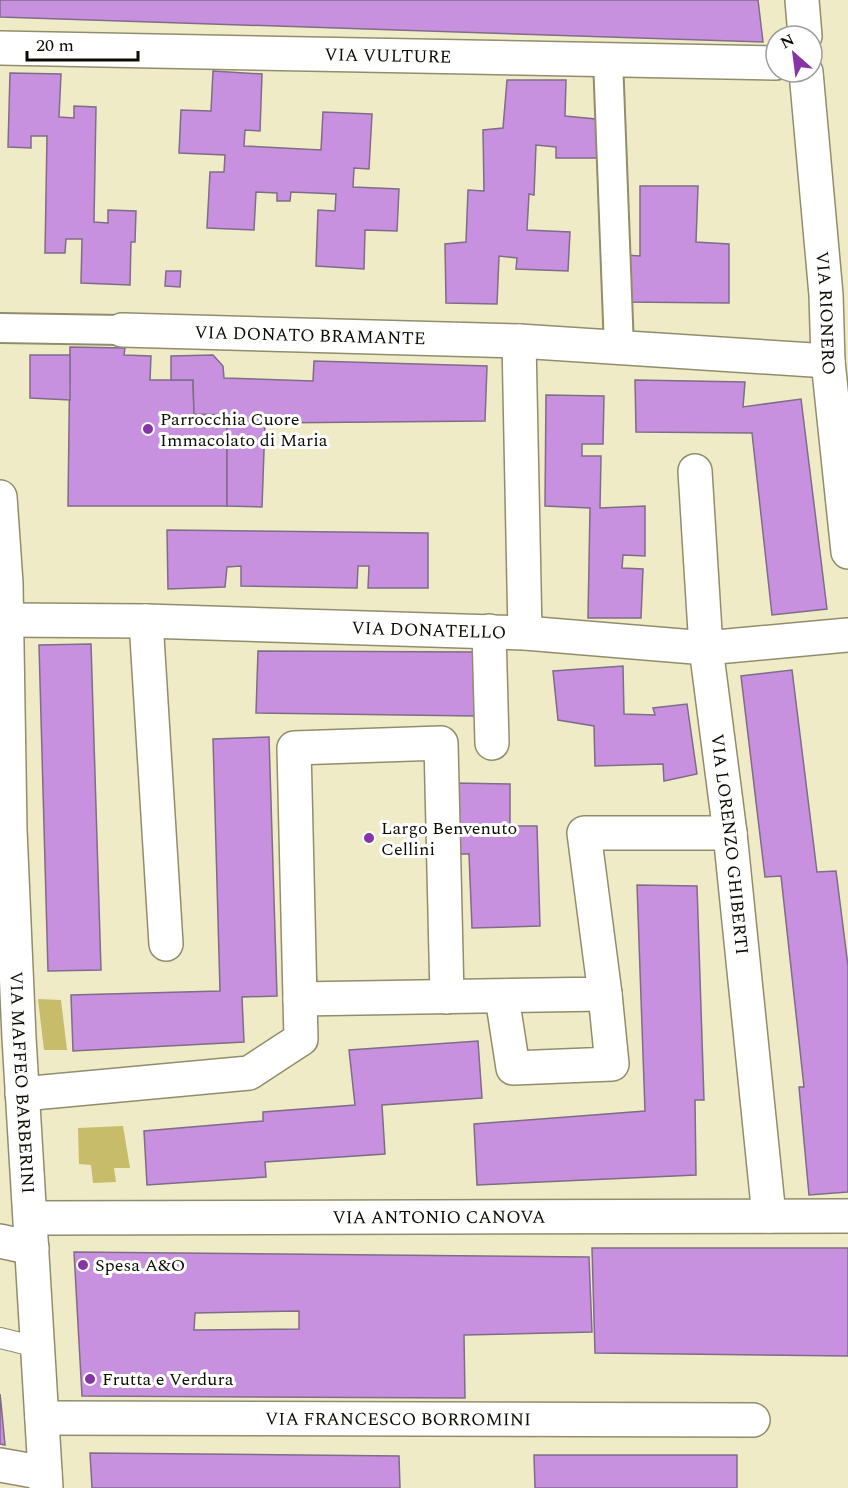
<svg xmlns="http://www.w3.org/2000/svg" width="848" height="1488" font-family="Spectral,serif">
  <rect width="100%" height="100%" fill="#efebc7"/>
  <!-- green -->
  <g fill="#c6bc6a">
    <polygon points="38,999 61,1000 67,1050 44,1050"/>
    <polygon points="123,1126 130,1168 114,1168 116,1182 93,1183 91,1165 79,1164 78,1128"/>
  </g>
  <!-- building -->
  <g fill="#c891df" stroke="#7f6c88" stroke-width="1.5" fill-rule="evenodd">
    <polygon points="0,0 758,0 763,42 0,17"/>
    <polygon points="213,71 262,74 260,131 245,130 244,146 321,150 323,112 372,114 369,169 354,168 353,187 399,189 397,231 365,230 364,269 316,266 318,210 335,211 336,194 291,192 290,201 277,201 277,193 256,192 254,230 207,228 210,172 224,172 225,155 179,153 181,110 211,111"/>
    <polygon points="10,73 61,74 59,117 74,118 74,106 96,107 94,222 108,223 108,210 136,211 135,242 131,242 130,285 81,283 82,239 66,239 65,253 45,253 47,136 31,136 31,148 8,147"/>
    <polygon points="507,80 566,80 565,116 606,120 605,158 556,158 556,147 536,145 534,195 529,194 527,230 570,232 568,271 516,269 517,258 499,256 497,304 446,303 445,244 466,242 468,190 484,191 483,130 503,128"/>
    <polygon points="640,186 698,186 696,242 729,244 729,303 624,302 626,255 640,256"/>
    <polygon points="166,271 181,271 180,287 165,286"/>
    <polygon points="70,347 125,348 124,355 151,356 150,380 193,380 194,414 227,415 227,506 68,506"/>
    <polygon points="30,355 70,355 70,400 30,398"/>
    <polygon points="213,355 223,366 224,378 313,381 314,361 487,366 485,421 265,423 262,507 227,506 227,415 194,414 193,380 171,380 171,356"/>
    <polygon points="635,380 745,382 743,407 801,399 827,609 772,615 752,433 636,432"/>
    <polygon points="546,395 604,396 603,444 582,444 582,456 601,456 600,508 645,506 645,556 623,555 622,568 643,569 641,618 588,618 590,508 545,506"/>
    <polygon points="167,530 428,533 428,588 368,588 369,566 358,566 357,588 241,586 241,566 227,567 225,587 168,589"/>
    <polygon points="91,644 101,970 48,971 39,645"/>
    <polygon points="258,651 477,652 476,716 256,713"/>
    <polygon points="623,666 624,714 655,715 653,708 687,704 697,774 664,781 663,764 595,766 594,726 558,720 553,671"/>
    <polygon points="792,670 817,872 836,871 848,966 848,1192 809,1195 799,1087 804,1087 781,876 765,877 741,676"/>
    <polygon points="269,737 277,996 242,997 244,1042 73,1051 71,995 220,991 213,739"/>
    <polygon points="453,783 510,784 510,826 537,826 540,926 472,928 469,854 457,854"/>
    <polygon points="637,885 697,886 704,1100 695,1100 696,1175 477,1185 474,1124 645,1111"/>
    <polygon points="478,1041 482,1098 382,1105 385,1154 265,1162 266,1177 147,1185 144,1131 263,1121 263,1112 355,1105 349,1050"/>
    <polygon points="592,1248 848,1248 848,1356 595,1353"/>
    <path d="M74 1252 589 1257 592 1332 464 1335 465 1398 82 1396ZM299 1311V1329L194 1330 195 1313Z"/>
    <polygon points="0,1394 1,1403 5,1445 0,1444"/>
    <polygon points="90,1453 399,1456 400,1488 92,1488"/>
    <polygon points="534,1455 737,1455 737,1488 535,1488"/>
  </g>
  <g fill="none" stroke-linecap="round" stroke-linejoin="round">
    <!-- service casing -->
    <g stroke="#918d6c" stroke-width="22">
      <polyline id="service" points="0,1338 37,1347"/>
    </g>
    <!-- pedestrian casing -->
    <g stroke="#918d6c" stroke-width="32">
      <g id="pedestrian">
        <polyline points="608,59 619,348"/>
        <polyline points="0,328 122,330"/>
      </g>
    </g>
    <!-- minor casing -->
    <g stroke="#918d6c" stroke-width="36">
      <g id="minor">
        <polyline points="802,0 805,36"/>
        <path id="s1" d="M0 48 776 63"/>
        <path id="s2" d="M806 72 826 295 828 361 848 552"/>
        <path id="s3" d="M122 330 519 341 828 361"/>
        <polyline points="519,341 525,633"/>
        <path id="s4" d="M695 471 706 648 730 833 769 1216"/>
        <path id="s5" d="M7 620 146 621 525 633 706 648 848 635"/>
        <polyline points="146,621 166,944"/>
        <polyline points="489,631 492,743"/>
        <polyline points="502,997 513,1068 612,1064 605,994"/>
        <polyline points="300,999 294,748 441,743 447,997"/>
        <polyline points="22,1094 249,1073 301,1039 300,999 605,994 584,833 730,833"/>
        <path id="s6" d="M31 1218 848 1216"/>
        <polyline points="0,1241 32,1248"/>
        <path id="s7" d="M42 1418 753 1420"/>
        <polyline points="0,1465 45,1473"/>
      </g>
    </g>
    <!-- tertiary casing -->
    <g stroke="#918d6c" stroke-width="36">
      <g id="tertiary">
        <path id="s8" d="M0 497 6 583 10 830 19 1038 46 1488"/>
      </g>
    </g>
    <!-- service -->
    <use href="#service" stroke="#fff" stroke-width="20"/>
    <!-- pedestrian -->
    <use href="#pedestrian" stroke="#fff" stroke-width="28"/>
    <!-- minor -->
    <use href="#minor" stroke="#fff" stroke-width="33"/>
    <!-- tertiary -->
    <use href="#tertiary" stroke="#fff" stroke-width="33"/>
  </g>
  <!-- markers -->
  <g fill="#8635a4" stroke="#fff" stroke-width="2">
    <circle cx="148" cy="429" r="6"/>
    <circle cx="369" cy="838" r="6"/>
    <circle cx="83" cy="1265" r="6"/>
    <circle cx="90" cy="1379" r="6"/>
  </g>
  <g text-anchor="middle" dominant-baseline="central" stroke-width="6" stroke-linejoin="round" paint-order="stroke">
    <!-- street labels -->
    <g font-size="18" fill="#0e0d03" stroke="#fff">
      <text stroke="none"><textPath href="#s1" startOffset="388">VIA VULTURE</textPath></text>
      <text stroke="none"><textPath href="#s2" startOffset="242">VIA RIONERO</textPath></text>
      <text stroke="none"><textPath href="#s3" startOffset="188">VIA DONATO BRAMANTE</textPath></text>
      <text stroke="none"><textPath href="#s5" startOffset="422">VIA DONATELLO</textPath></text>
      <text stroke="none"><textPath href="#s4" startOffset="375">VIA LORENZO GHIBERTI</textPath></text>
      <text stroke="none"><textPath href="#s8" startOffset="586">VIA MAFFEO BARBERINI</textPath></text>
      <text stroke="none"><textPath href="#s6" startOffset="408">VIA ANTONIO CANOVA</textPath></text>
      <text stroke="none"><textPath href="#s7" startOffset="356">VIA FRANCESCO BORROMINI</textPath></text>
    </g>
    <!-- poi labels -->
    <g font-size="18" fill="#0e0d03" stroke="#fff" text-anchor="start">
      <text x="160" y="419">Parrocchia Cuore<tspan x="160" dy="21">Immacolato di Maria</tspan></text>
      <text x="381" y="828">Largo Benvenuto<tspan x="381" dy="21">Cellini</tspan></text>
      <text x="95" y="1265">Spesa A&amp;O</text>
      <text x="102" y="1379">Frutta e Verdura</text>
    </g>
  </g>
  <!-- north arrow -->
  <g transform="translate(794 54) rotate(332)"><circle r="28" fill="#ffffff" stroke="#9f9e9a" stroke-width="1.5"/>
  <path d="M0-4.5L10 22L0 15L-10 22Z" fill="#8635a4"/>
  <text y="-9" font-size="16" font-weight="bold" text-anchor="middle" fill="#0e0d03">N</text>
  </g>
  <!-- scale -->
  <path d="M27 51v9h111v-9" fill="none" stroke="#0e0d03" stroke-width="3"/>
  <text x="36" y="51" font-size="18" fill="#0e0d03" stroke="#ffffff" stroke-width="4.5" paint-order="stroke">20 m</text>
</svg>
